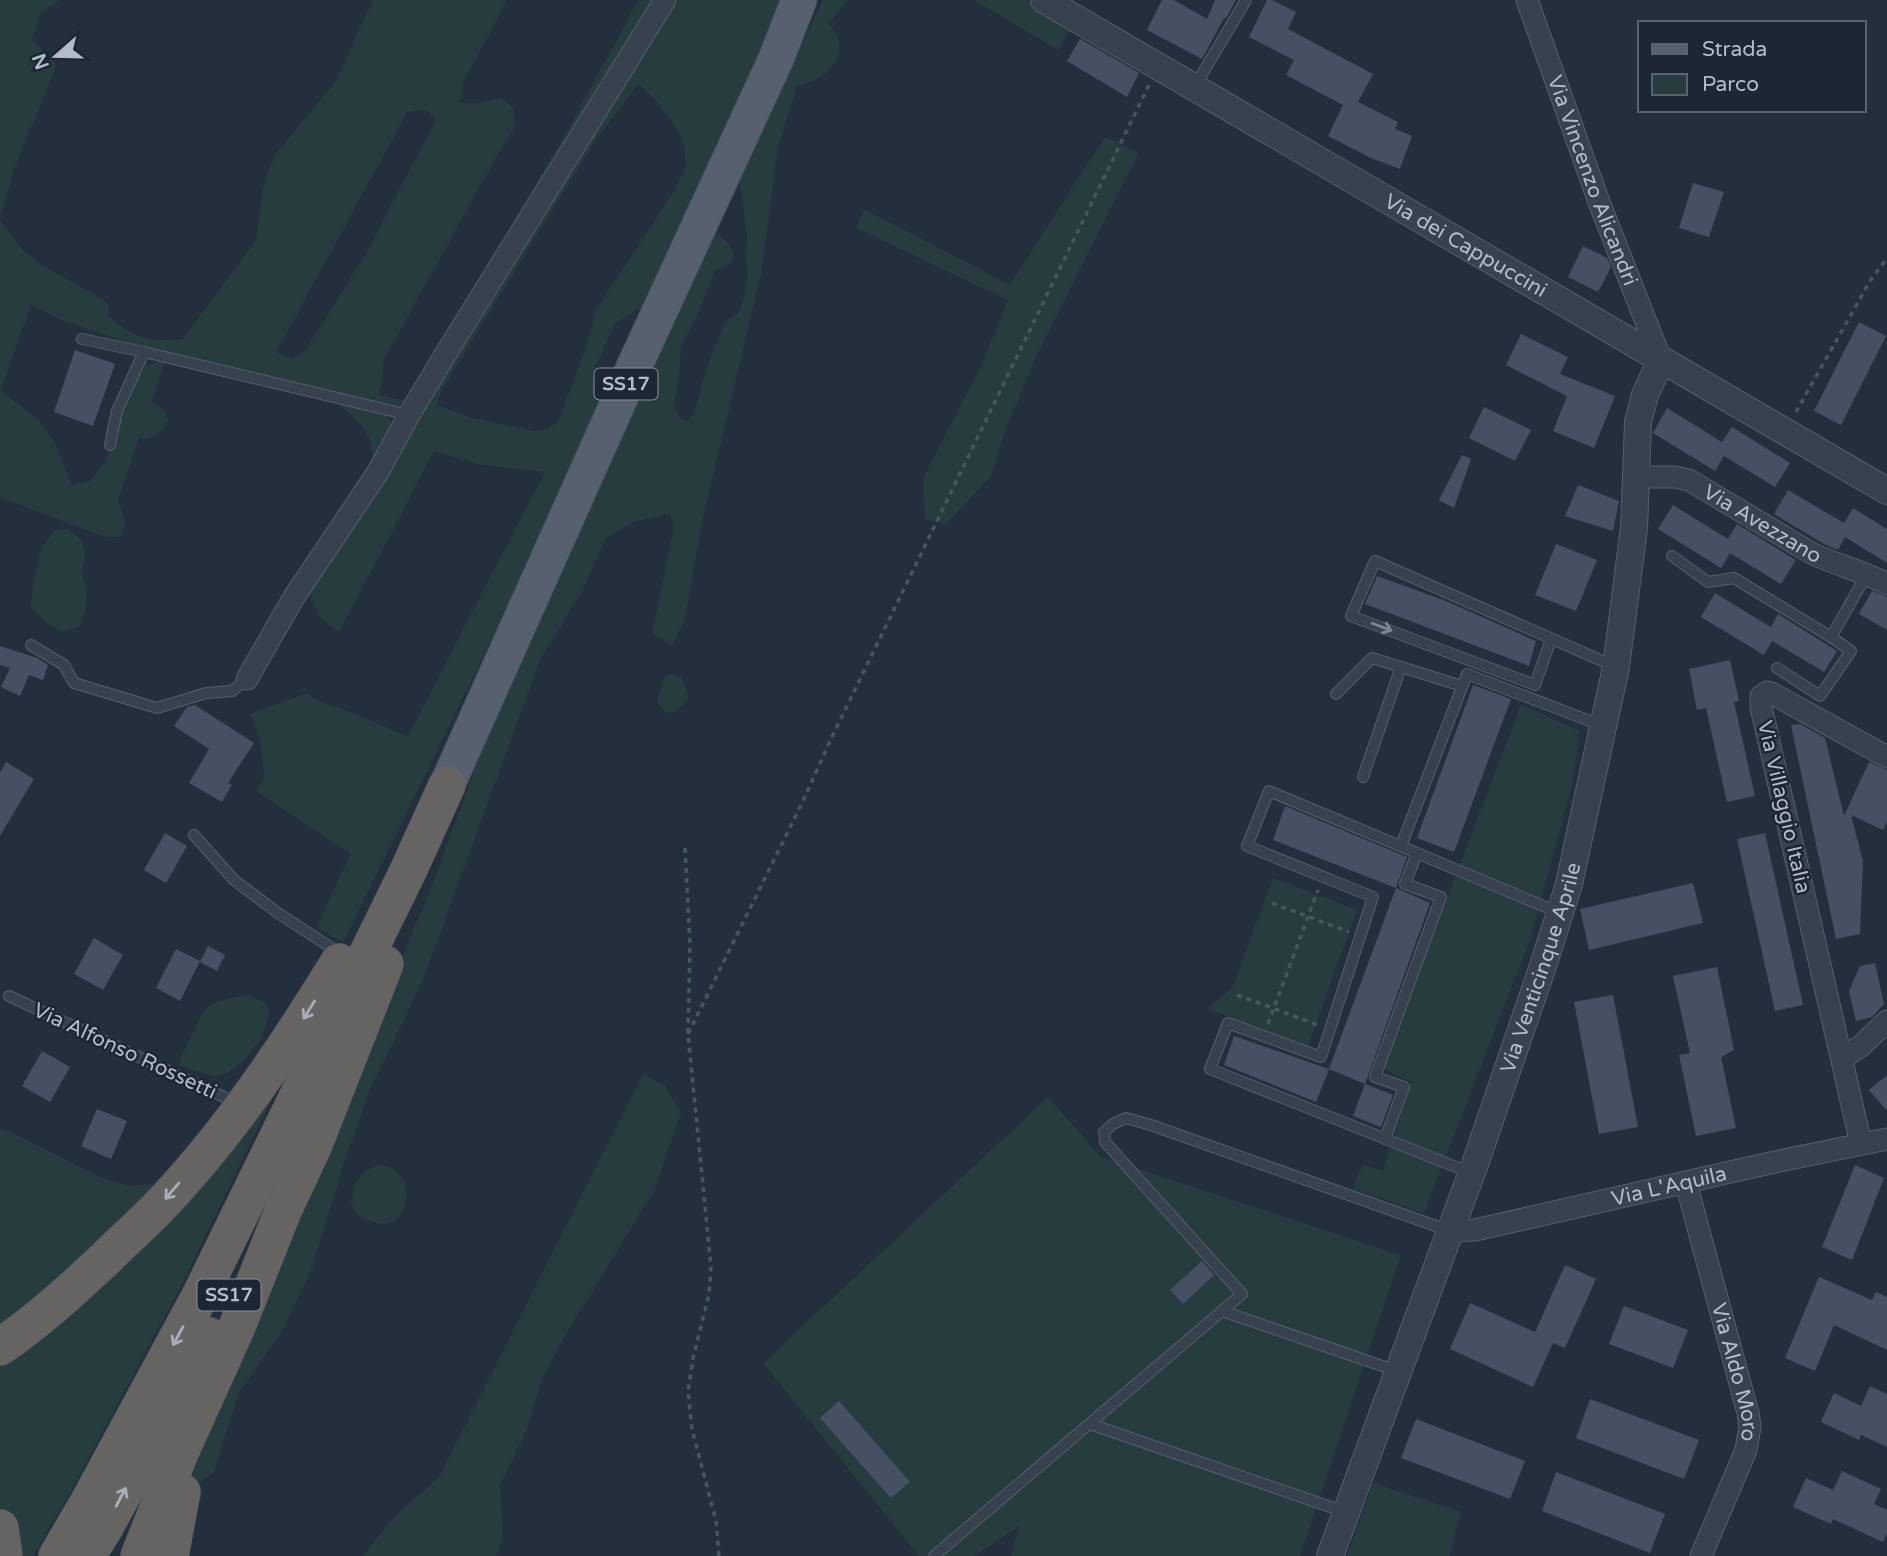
<svg xmlns="http://www.w3.org/2000/svg" width="1887" height="1556" font-family="'Varela Round',sans-serif">
  <rect width="100%" height="100%" fill="#242f3e"/>
  <!-- green -->
  <g fill="#263c3f" fill-rule="evenodd">
    <polygon points="0,0 61,0 41,12 32,40 57,65 15,166 0,217"/>
    <path d="M373 0H507L464 80 460 102C475 106 486 100 501 98L513 107 515 126 492 164 384 359 383 379 379 395 402 400 409 395 558 147 639 0H656L410 398 394 409 171 356 63 321 31 304 1 391 39 420 56 445 72 485 90 481 106 461 124 410 136 382 145 367 166 359 151 404C161 404 167 411 168 421 161 432 153 441 139 438L118 499 126 525 120 537H105L0 497V220L19 246 37 262 100 298 109 305 108 315C133 339 149 342 183 339L256 240 263 187 275 155 336 81ZM420 110 430 112 436 120 365 256 306 350 293 358 276 352 407 112Z"/>
    <path d="M668 0H790L651 302 615 323 592 374 602 405 570 480 343 942 316 928 351 854 256 791 264 778 260 740 250 714 307 693C320 703 332 705 347 711 368 718 387 729 408 736L545 472 477 464 434 451 339 632 320 618 310 595 308 580ZM638 84 655 100 677 129 684 144 686 166 672 194 595 312 587 344 559 420 548 429 534 431 472 418 437 405 441 391 595 141Z"/>
    <path d="M823 0H848L828 24C857 48 827 83 797 85L778 148 761 274 702 522 685 619 672 645 652 633 674 528 670 514 636 521 606 538 583 589 540 660 424 977 368 1094 342 1169 311 1272 282 1331 238 1394 214 1472 189 1491 212 1401 430 891 491 726 709 230C730 238 749 264 716 269L697 316 681 345 680 370 674 406 681 419 688 421 694 412 710 358 719 337 727 321 739 312 744 296 748 276 746 258 747 235 739 175Z"/>
    <polygon points="974,0 1028,0 1072,26 1058,50"/>
    <polygon points="1105,137 1139,153 1037,354 1005,431 991,476 946,524 925,519 923,479 980,368 1008,300 856,228 864,209 1010,285"/>
    <polygon points="334,401 386,415 393,424 374,462 369,436 355,418"/>
    <polygon points="68,529 82,540 85,557 82,573 87,593 86,610 80,626 62,632 44,621 30,607 36,571 42,547 55,530"/>
    <path d="M671 673 681 678 689 698C677 713 666 721 657 700L664 677Z"/>
    <polygon points="1521,705 1580,731 1571,789 1531,937 1424,1213 1353,1189 1363,1164 1383,1171 1411,1082 1382,1068"/>
    <polygon points="1273,878 1357,910 1308,1046 1208,1009 1233,986"/>
    <path d="M249 996 265 1002 270 1012 261 1039 246 1058 228 1073 213 1076 178 1065C184 1053 199 1016 206 1009 218 999 235 997 249 996Z"/>
    <polygon points="294,1054 181,1286 70,1493 33,1556 11,1556 4,1515 0,1508 0,1353"/>
    <polygon points="643,1074 665,1086 681,1113 655,1189 564,1337 541,1381 527,1429 500,1484 503,1538 496,1556 363,1556 392,1519 440,1476"/>
    <polygon points="1048,1097 1101,1157 1401,1255 1300,1556 1011,1556 1020,1525 975,1556 919,1556 763,1363"/>
    <polygon points="0,1129 17,1135 101,1178 129,1186 157,1184 105,1245 0,1332"/>
    <path d="M378 1165C382 1166 385 1165 389 1167 419 1179 408 1237 371 1221 370 1221 361 1217 360 1217 357 1214 353 1207 351 1203 354 1182 358 1174 378 1165Z"/>
    <polygon points="1373,1483 1461,1512 1450,1556 1347,1556"/>
  </g>
  <!-- building -->
  <g fill="#455162">
    <polygon points="1162,0 1174,0 1207,19 1215,0 1236,0 1226,18 1224,18 1202,59 1147,30"/>
    <polygon points="1267,0 1272,0 1296,12 1288,29 1373,74 1358,102 1398,122 1395,129 1412,136 1400,169 1371,158 1328,136 1343,105 1286,75 1294,60 1249,37"/>
    <polygon points="1080,39 1139,73 1127,97 1067,61"/>
    <polygon points="1693,183 1724,192 1709,237 1679,228"/>
    <polygon points="1583,246 1607,258 1611,267 1598,292 1568,277"/>
    <polygon points="1859,322 1886,336 1841,425 1814,411"/>
    <polygon points="1521,334 1568,357 1560,374 1615,396 1594,448 1553,431 1567,396 1506,365"/>
    <polygon points="75,350 115,364 93,426 54,412"/>
    <polygon points="1484,407 1531,430 1515,461 1469,438"/>
    <polygon points="1667,408 1722,442 1732,427 1790,463 1775,487 1724,456 1715,471 1653,433"/>
    <polygon points="1462,455 1471,459 1454,508 1439,500"/>
    <polygon points="1578,485 1619,501 1613,531 1565,516"/>
    <polygon points="1788,490 1844,523 1853,508 1887,529 1887,563 1845,537 1838,550 1826,545 1774,514"/>
    <polygon points="1673,505 1728,539 1737,524 1796,560 1781,584 1730,553 1721,568 1658,529"/>
    <polygon points="1556,544 1597,560 1576,611 1535,595"/>
    <polygon points="1377,576 1446,601 1536,641 1529,666 1365,604"/>
    <polygon points="1872,591 1887,597 1887,630 1859,614"/>
    <polygon points="1715,593 1771,627 1778,614 1837,651 1824,672 1772,641 1764,655 1701,617"/>
    <polygon points="0,646 37,658 48,665 43,680 29,675 20,696 1,687 10,668 0,665"/>
    <polygon points="1730,660 1739,701 1734,702 1755,796 1727,802 1706,708 1697,710 1689,669"/>
    <polygon points="1473,685 1511,699 1454,852 1417,838"/>
    <polygon points="195,705 254,743 228,783 232,785 222,802 189,783 209,749 174,726 187,707"/>
    <polygon points="1800,724 1825,738 1844,816 1869,762 1887,770 1887,822 1883,830 1851,815 1863,861 1860,934 1836,939 1791,725"/>
    <polygon points="6,762 34,779 0,836 0,773"/>
    <polygon points="1285,806 1407,857 1396,888 1273,840"/>
    <polygon points="165,833 187,846 166,883 144,870"/>
    <polygon points="1765,833 1803,1005 1775,1011 1737,839"/>
    <polygon points="1693,883 1703,923 1589,950 1580,909"/>
    <polygon points="1396,888 1430,903 1365,1084 1329,1069"/>
    <polygon points="94,938 123,955 103,990 74,974"/>
    <polygon points="208,946 225,955 217,971 200,962"/>
    <polygon points="176,949 200,961 180,1001 156,988"/>
    <polygon points="1875,963 1884,1004 1872,1017 1856,1021 1849,991 1860,966"/>
    <polygon points="1717,967 1734,1050 1721,1057 1736,1128 1696,1136 1679,1055 1690,1053 1673,976"/>
    <polygon points="1613,995 1638,1127 1599,1134 1574,1002"/>
    <polygon points="1234,1036 1329,1069 1316,1102 1224,1065"/>
    <polygon points="42,1051 70,1067 50,1102 22,1086"/>
    <polygon points="1887,1075 1887,1111 1869,1090"/>
    <polygon points="1365,1084 1393,1095 1381,1127 1353,1116"/>
    <polygon points="97,1109 127,1121 111,1159 81,1146"/>
    <polygon points="1855,1165 1884,1178 1852,1260 1822,1247"/>
    <polygon points="1202,1261 1214,1275 1183,1304 1170,1290"/>
    <polygon points="1565,1265 1596,1279 1565,1348 1553,1343 1533,1387 1450,1349 1470,1303 1535,1332"/>
    <polygon points="1819,1277 1872,1300 1876,1292 1887,1297 1887,1350 1834,1325 1815,1371 1785,1358"/>
    <polygon points="1624,1306 1688,1330 1673,1368 1609,1344"/>
    <polygon points="1870,1386 1887,1394 1887,1447 1861,1435 1859,1440 1821,1422 1834,1393 1861,1406"/>
    <polygon points="1590,1399 1699,1440 1684,1479 1576,1438"/>
    <polygon points="839,1401 910,1482 891,1498 820,1418"/>
    <polygon points="1416,1419 1525,1461 1510,1499 1401,1458"/>
    <polygon points="1842,1471 1881,1489 1874,1504 1887,1510 1887,1533 1883,1542 1833,1519 1831,1524 1793,1507 1806,1478 1833,1490"/>
    <polygon points="1556,1472 1665,1514 1650,1553 1542,1511"/>
  </g>
  <g fill="none" stroke-linecap="round" stroke-linejoin="round">
    <!-- service casing -->
    <g stroke="#565f6c" stroke-width="12">
      <g id="service">
        <polyline points="1195,86 1246,0"/>
        <polyline points="82,339 144,352 409,415"/>
        <polyline points="110,445 117,411 144,352"/>
        <polyline points="1672,556 1708,582 1734,578 1831,637 1851,651 1820,696 1777,668"/>
        <polyline points="1831,637 1867,574"/>
        <polyline points="1551,639 1535,685 1351,616 1375,561 1616,667"/>
        <polyline points="31,645 64,665 74,683 157,708 206,693 232,691 247,679"/>
        <polyline points="1336,694 1372,658 1462,686"/>
        <polyline points="1363,777 1401,667"/>
        <polyline points="194,835 234,880 278,913 341,954"/>
        <polyline points="1401,846 1467,674 1603,726"/>
        <polyline points="9,996 239,1104"/>
        <polyline points="1385,1139 1404,1087 1375,1077 1441,897 1405,884 1417,853"/>
        <polyline points="1471,1173 1210,1069 1228,1023 1321,1057 1373,897 1247,846 1269,791 1560,913"/>
        <polyline points="1222,1311 1397,1371"/>
        <polyline points="1090,1424 1345,1512"/>
        <polyline points="934,1556 1242,1294 1105,1142 1104,1132 1113,1124 1126,1118 1151,1125 1450,1231"/>
      </g>
    </g>
    <!-- minor casing -->
    <g stroke="#565f6c" stroke-width="23">
      <g id="minor">
        <path id="s1" d="M1527 0 1599 202 1661 360"/>
        <path id="s2" d="M1637 477H1674L1689 480 1811 553C1836 565 1863 571 1887 584"/>
        <polyline points="247,679 294,597 378,472 409,415 448,350 665,0"/>
        <polyline points="1842,1058 1861,1046 1887,1021"/>
        <polyline points="1861,1144 1761,707 1761,696 1767,692 1773,694 1887,757"/>
        <path id="s3" d="M1686 1183 1748 1413 1750 1427 1746 1450 1701 1556"/>
        <path id="s4" d="M1450 1231 1475 1230 1770 1163 1887 1139"/>
      </g>
    </g>
    <!-- tertiary casing -->
    <g stroke="#565f6c" stroke-width="28">
      <g id="tertiary">
        <path id="s5" d="M1044 0 1887 491"/>
        <path id="s6" d="M1330 1556 1475 1164 1543 966 1569 884 1616 667 1634 528 1638 422 1645 395 1661 360"/>
      </g>
    </g>
    <!-- primary casing -->
    <g stroke="#414a57" stroke-width="37">
      <polyline id="primary" points="447,785 634,367 776,59 799,0"/>
    </g>
    <!-- trunk casing -->
    <g stroke="#434c59" stroke-width="38">
      <g id="trunk">
        <path d="M0 1347C38 1321 73 1289 106 1258 122 1242 140 1226 156 1210 227 1137 286 1048 339 962"/>
        <polyline points="0,1528 4,1556"/>
        <polyline points="57,1556 88,1503 200,1296 409,869 447,785"/>
        <polyline points="87,1556 105,1527 209,1336"/>
        <polyline points="139,1556 180,1453 236,1329 283,1211 313,1147 385,964"/>
        <polyline points="170,1556 182,1492"/>
      </g>
    </g>
    <!-- path -->
    <g stroke="#44595c" stroke-width="3.5" stroke-dasharray="5 5" stroke-linecap="butt">
      <polyline points="1796,412 1870,281 1887,258"/>
      <polyline points="685,848 690,946 688,1034 711,1267 709,1294 693,1358 688,1391 692,1429 716,1521 719,1556"/>
      <polyline points="1272,903 1349,932"/>
      <polyline points="1237,995 1318,1025"/>
      <polyline points="1268,1024 1318,890"/>
      <polyline points="688,1034 804,799 829,743 1149,85"/>
    </g>
    <!-- service -->
    <use href="#service" stroke="#38414e" stroke-width="10"/>
    <!-- minor -->
    <use href="#minor" stroke="#38414e" stroke-width="21"/>
    <!-- tertiary -->
    <use href="#tertiary" stroke="#38414e" stroke-width="26"/>
    <!-- primary -->
    <use href="#primary" stroke="#56606e" stroke-width="35"/>
    <!-- trunk -->
    <use href="#trunk" stroke="#656462" stroke-width="37"/>
  </g>
  <!-- one-way arrows -->
  <defs><path id="oneway-shaft" d="M-6 0H5M1.5-3L5.5 0L1.5 3" fill="none" stroke-width="1.6" stroke-linecap="round" stroke-linejoin="round" transform="scale(1.75)"/></defs>
  <use stroke="#7c8592" href="#oneway-shaft" transform="translate(1382 627) rotate(21)"/>
  <g stroke="#a8afba">
    <use href="#oneway-shaft" transform="translate(309 1010) rotate(122)"/>
    <use href="#oneway-shaft" transform="translate(172 1191) rotate(131)"/>
    <use href="#oneway-shaft" transform="translate(178 1336) rotate(118)"/>
    <use href="#oneway-shaft" transform="translate(121 1497) rotate(-62)"/>
  </g>
  <g text-anchor="middle" dominant-baseline="central" stroke-width="5" stroke-linejoin="round" paint-order="stroke">
    <!-- shield labels -->
    <g fill="#1d2633" stroke="#878f9c" stroke-width="2">
      <rect x="594.5" y="368.5" width="63" height="31" rx="5"/>
      <rect x="197.5" y="1279.5" width="63" height="31" rx="5"/>
    </g>
    <g font-size="19" font-weight="bold" fill="#b4bcc9">
      <text x="626" y="384">SS17</text>
      <text x="229" y="1295">SS17</text>
    </g>
    <!-- street labels -->
    <g font-size="21" fill="#b4bcc9" stroke="#1d2633">
      <text stroke="none"><textPath href="#s1" startOffset="192">Via Vincenzo Alicandri</textPath></text>
      <text stroke="none"><textPath href="#s5" startOffset="488">Via dei Cappuccini</textPath></text>
      <text stroke="none"><textPath href="#s2" startOffset="138">Via Avezzano</textPath></text>
      <text transform="translate(1784 807) rotate(77)">Via Villaggio Italia</text>
      <text stroke="none"><textPath href="#s6" startOffset="625">Via Venticinque Aprile</textPath></text>
      <text transform="translate(125 1051) rotate(25)">Via Alfonso Rossetti</text>
      <text stroke="none"><textPath href="#s4" startOffset="224">Via L'Aquila</textPath></text>
      <text stroke="none"><textPath href="#s3" startOffset="196">Via Aldo Moro</textPath></text>
    </g>
  </g>
  <!-- legend -->
  <rect x="1638" y="21" width="228" height="91" fill="#1d2633" stroke="#59626f" stroke-width="2"/>
  <rect x="1652" y="44" width="35" height="10" fill="#56606e" stroke="#59626f" stroke-width="2"/>
  <text x="1702" y="56" font-size="21" fill="#b4bcc9">Strada</text>
  <rect x="1652" y="74" width="35" height="21" fill="#263c3f" stroke="#59626f" stroke-width="2"/>
  <text x="1702" y="91" font-size="21" fill="#b4bcc9">Parco</text>
  <!-- north arrow -->
  <g transform="translate(56 56) rotate(250)" stroke="#1d2633" stroke-width="5" paint-order="stroke">
  <path d="M0-5L12 26L0 18L-12 26Z" fill="#b4bcc9"/>
  <text y="-10" font-size="19" font-weight="bold" text-anchor="middle" fill="#b4bcc9">N</text>
  </g>
</svg>
